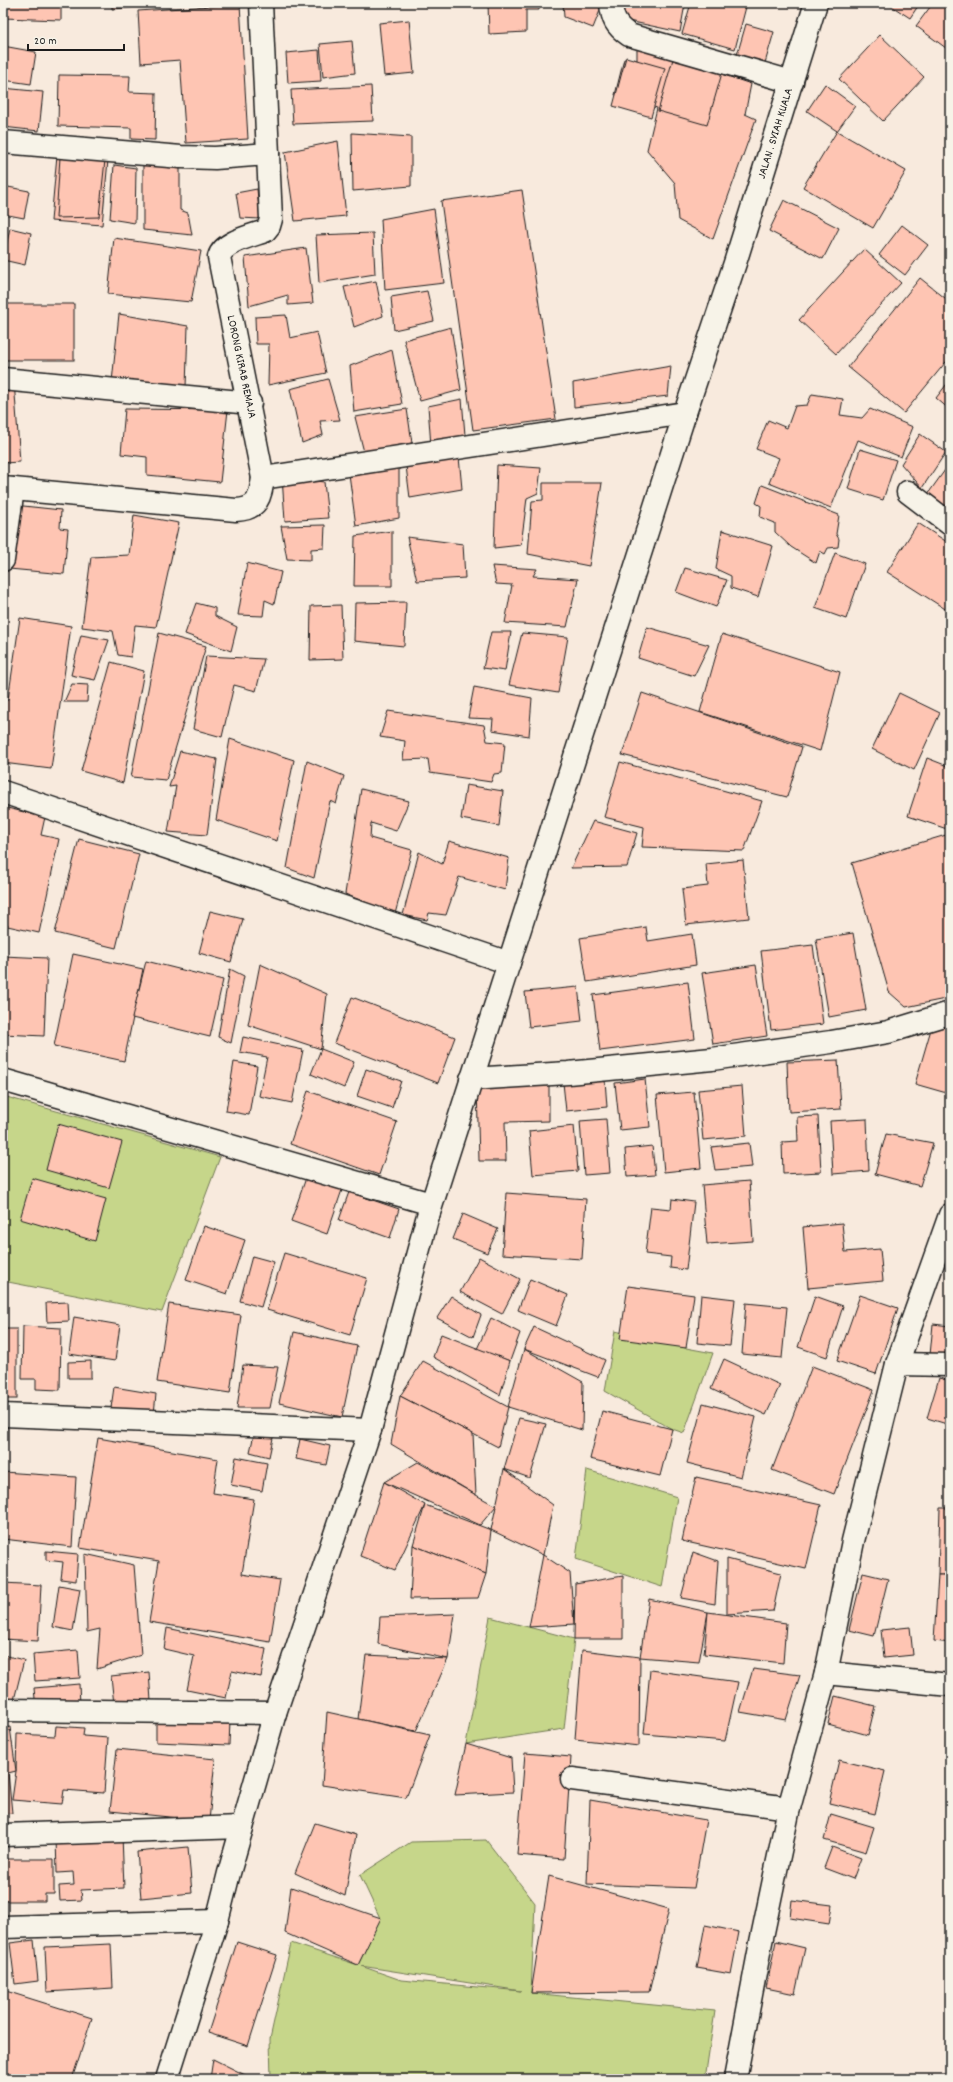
<svg xmlns="http://www.w3.org/2000/svg" width="953" height="2082" font-family="Dekko,sans-serif">
  <rect width="100%" height="100%" fill="#f8eadd"/>
  <filter id="ink" filterUnits="userSpaceOnUse"><feTurbulence type="fractalNoise" baseFrequency=".025" numOctaves="2"/><feDisplacementMap in="SourceGraphic" scale="8" xChannelSelector="R" yChannelSelector="G"/><feConvolveMatrix kernelMatrix="1 2 1 2 8 2 1 2 1" color-interpolation-filters="sRGB"/></filter>
  <g filter="url(#ink)">
    <!-- green -->
    <g fill="#c6d68a" stroke="#717953" fill-rule="evenodd">
      <polygon points="3,1096 220,1157 162,1312 3,1281"/>
      <polygon points="615,1331 686,1348 713,1353 684,1433 672,1429 605,1391"/>
      <polygon points="587,1470 677,1497 662,1587 576,1559"/>
      <polygon points="490,1617 574,1639 564,1729 466,1744"/>
      <path d="M486 1840 535 1903 531 1993 715 2011 705 2079H271L270 2039 291 1943 358 1965 380 1918 360 1875 411 1842ZM361 1966 521 1991 401 1980Z"/>
    </g>
    <!-- building -->
    <g fill="#fec5b3" stroke="#1c1c1c">
      <polygon points="3,3 61,3 61,20 3,18"/>
      <polygon points="112,3 198,3 112,9"/>
      <polygon points="488,3 539,3 539,10 526,10 526,32 489,34"/>
      <polygon points="563,3 603,3 593,28 564,17"/>
      <polygon points="623,3 685,4 680,32 619,19"/>
      <polygon points="691,3 747,3 735,49 682,34"/>
      <polygon points="887,3 920,3 910,18"/>
      <polygon points="933,3 950,3 950,51 916,26"/>
      <polygon points="240,4 248,139 186,143 180,60 141,63 138,11"/>
      <polygon points="409,20 414,73 384,76 379,23"/>
      <polygon points="746,24 774,32 765,63 737,55"/>
      <polygon points="880,35 924,77 883,121 839,79"/>
      <polygon points="352,41 355,73 323,77 320,44"/>
      <polygon points="3,46 36,52 31,84 3,80"/>
      <polygon points="637,46 751,84 745,114 756,119 713,239 678,220 675,183 647,150 657,108 615,95 624,59 637,60"/>
      <polygon points="319,50 321,81 288,83 286,53"/>
      <polygon points="675,52 724,66 707,125 658,111"/>
      <polygon points="626,57 665,68 651,117 613,106"/>
      <polygon points="59,75 130,76 129,92 156,93 155,140 131,139 131,128 58,126"/>
      <polygon points="825,84 855,106 837,131 807,111"/>
      <polygon points="371,86 373,121 293,124 291,90"/>
      <polygon points="3,88 43,92 39,131 3,127"/>
      <polygon points="837,131 906,171 873,228 803,187"/>
      <polygon points="352,133 411,137 411,186 353,191"/>
      <polygon points="338,141 346,216 295,221 285,152"/>
      <polygon points="57,155 108,160 102,225 51,221"/>
      <polygon points="60,157 105,160 99,217 56,218"/>
      <polygon points="143,162 180,167 180,210 188,213 192,235 143,230"/>
      <polygon points="114,165 136,168 135,223 110,219"/>
      <polygon points="3,186 29,191 24,218 3,214"/>
      <polygon points="257,189 260,219 240,218 236,193"/>
      <polygon points="522,190 556,419 473,430 441,201"/>
      <polygon points="784,200 839,228 823,259 769,231"/>
      <polygon points="434,209 444,283 385,290 381,219"/>
      <polygon points="902,225 928,245 905,275 879,255"/>
      <polygon points="10,228 31,233 25,265 3,260"/>
      <polygon points="373,233 375,274 319,283 316,235"/>
      <polygon points="114,238 201,251 191,302 108,294"/>
      <polygon points="306,248 313,303 288,305 288,295 249,306 245,257"/>
      <polygon points="864,249 901,283 836,354 799,320"/>
      <polygon points="920,278 950,302 950,357 904,413 848,367"/>
      <polygon points="376,281 383,316 354,327 344,287"/>
      <polygon points="427,291 434,321 394,330 391,297"/>
      <rect x="3" y="304" width="71" height="56"/>
      <polygon points="119,314 188,326 186,387 112,382"/>
      <polygon points="286,315 290,338 317,332 326,373 268,385 269,344 256,344 255,317"/>
      <polygon points="451,327 461,390 420,401 404,340"/>
      <polygon points="392,350 402,404 354,412 350,366"/>
      <polygon points="671,366 668,396 574,407 573,383"/>
      <polygon points="328,379 340,420 320,421 323,435 302,443 290,389"/>
      <polygon points="950,380 950,410 936,398"/>
      <polygon points="3,381 14,381 20,462 3,463"/>
      <polygon points="812,394 843,399 840,415 862,418 870,409 913,427 901,457 858,440 831,508 769,483 779,458 756,449 768,420 787,428 795,406 807,405"/>
      <polygon points="462,399 465,435 431,446 428,406"/>
      <polygon points="125,409 228,410 220,482 147,475 147,457 121,454"/>
      <polygon points="407,409 412,443 364,452 355,417"/>
      <polygon points="920,434 946,452 922,488 901,464"/>
      <polygon points="860,449 896,460 883,500 848,489"/>
      <polygon points="459,457 462,489 410,498 406,466"/>
      <polygon points="950,463 950,517 925,498"/>
      <polygon points="497,465 541,468 538,493 527,498 521,545 494,548"/>
      <polygon points="399,467 399,518 356,526 349,474"/>
      <polygon points="282,477 324,482 328,518 285,521"/>
      <polygon points="543,483 602,483 589,566 528,554 532,501 543,500"/>
      <polygon points="762,485 839,515 836,534 839,539 838,547 828,548 825,554 820,551 816,563 791,547 775,532 775,523 760,517 761,506 756,503"/>
      <polygon points="14,505 61,510 60,528 68,529 64,574 9,569"/>
      <polygon points="134,515 179,523 156,627 135,625 131,657 118,655 113,631 82,627 91,557 129,555"/>
      <polygon points="918,523 950,544 950,612 887,572"/>
      <polygon points="325,525 324,548 311,549 311,560 287,559 281,526"/>
      <polygon points="722,530 773,546 758,597 731,588 731,576 716,569"/>
      <polygon points="392,531 392,586 354,586 355,536"/>
      <polygon points="407,537 463,544 465,578 417,581"/>
      <polygon points="835,553 865,564 846,619 815,608"/>
      <polygon points="247,563 281,572 274,604 265,600 263,616 238,615"/>
      <polygon points="492,566 537,569 533,576 578,579 567,627 505,623 512,585 496,584"/>
      <polygon points="685,568 727,580 716,607 676,592"/>
      <polygon points="406,602 404,646 354,641 355,603"/>
      <polygon points="196,603 215,608 215,616 237,627 231,651 185,634"/>
      <polygon points="341,605 343,659 310,660 311,606"/>
      <polygon points="20,618 71,626 51,769 3,763 3,701 8,700"/>
      <polygon points="647,627 709,645 694,676 638,658"/>
      <polygon points="491,632 511,632 505,671 483,668"/>
      <polygon points="159,633 206,646 166,780 131,777"/>
      <polygon points="522,633 568,637 558,693 509,685"/>
      <polygon points="722,634 840,672 820,751 700,712"/>
      <polygon points="81,635 109,640 95,680 71,675"/>
      <polygon points="206,656 264,659 256,691 234,685 222,737 193,729"/>
      <polygon points="111,662 144,671 123,783 81,771"/>
      <polygon points="72,684 88,685 87,702 64,702"/>
      <polygon points="474,687 532,698 529,736 492,730 493,719 468,718"/>
      <polygon points="642,693 802,747 787,797 622,755"/>
      <polygon points="899,693 940,713 914,770 872,749"/>
      <polygon points="388,711 484,725 487,741 505,743 502,773 494,774 491,782 430,773 428,759 403,760 405,741 380,737"/>
      <polygon points="230,739 294,760 277,841 216,820"/>
      <polygon points="950,742 950,757 945,755"/>
      <polygon points="180,751 217,759 207,835 168,832 176,786 169,787"/>
      <polygon points="927,758 950,767 950,830 908,816"/>
      <polygon points="307,761 344,776 336,804 330,801 314,878 287,868"/>
      <polygon points="620,762 762,801 744,851 642,847 644,827 604,817"/>
      <polygon points="466,785 503,791 499,826 461,819"/>
      <polygon points="361,789 409,801 396,831 371,823 370,838 412,850 395,914 345,894"/>
      <polygon points="3,807 45,817 41,835 59,839 39,933 3,925"/>
      <polygon points="593,821 637,833 627,867 571,868"/>
      <polygon points="946,835 950,845 950,998 906,1007 889,992 852,863"/>
      <polygon points="79,839 139,854 116,948 55,933"/>
      <polygon points="449,841 509,858 505,890 459,877 446,915 429,913 427,920 403,915 419,852 442,864"/>
      <polygon points="743,860 749,918 686,925 682,889 708,886 706,864"/>
      <polygon points="210,911 243,919 231,962 199,953"/>
      <polygon points="646,927 648,941 692,934 696,965 587,982 580,938"/>
      <polygon points="853,933 866,1010 829,1017 816,939"/>
      <polygon points="813,945 823,1024 771,1030 761,951"/>
      <polygon points="73,954 143,969 124,1061 54,1046"/>
      <polygon points="3,956 47,958 44,1036 3,1034"/>
      <polygon points="146,961 223,980 210,1037 132,1018"/>
      <polygon points="260,964 327,994 321,1049 248,1025"/>
      <polygon points="756,965 767,1036 713,1044 702,973"/>
      <polygon points="230,969 244,976 231,1043 218,1037"/>
      <polygon points="688,982 695,1039 600,1051 593,995"/>
      <polygon points="578,987 582,1021 529,1027 525,992"/>
      <polygon points="352,997 455,1037 438,1083 334,1043"/>
      <polygon points="934,1019 950,1024 950,1094 915,1084"/>
      <polygon points="243,1037 303,1050 292,1103 259,1096 267,1057 240,1052"/>
      <polygon points="321,1049 354,1062 344,1088 311,1074"/>
      <polygon points="838,1060 841,1109 789,1112 787,1062"/>
      <polygon points="234,1062 257,1066 249,1115 226,1111"/>
      <polygon points="366,1069 401,1081 392,1108 357,1096"/>
      <polygon points="645,1079 650,1127 620,1130 615,1083"/>
      <polygon points="605,1080 607,1107 566,1111 563,1083"/>
      <polygon points="549,1085 549,1121 505,1122 506,1161 479,1161 477,1087"/>
      <polygon points="742,1086 746,1136 703,1140 698,1090"/>
      <polygon points="308,1091 397,1122 379,1175 290,1144"/>
      <polygon points="694,1092 701,1168 664,1172 657,1095"/>
      <polygon points="818,1116 821,1172 783,1174 782,1142 798,1141 797,1117"/>
      <polygon points="606,1119 610,1173 584,1175 580,1121"/>
      <polygon points="867,1119 869,1171 833,1174 830,1121"/>
      <polygon points="58,1124 122,1142 109,1188 46,1170"/>
      <polygon points="574,1126 578,1171 533,1175 529,1131"/>
      <polygon points="886,1134 933,1143 920,1186 875,1174"/>
      <polygon points="749,1143 752,1167 715,1170 711,1147"/>
      <polygon points="652,1146 655,1175 627,1177 625,1149"/>
      <polygon points="307,1175 343,1187 327,1234 291,1221"/>
      <polygon points="32,1178 106,1199 95,1241 20,1219"/>
      <polygon points="749,1181 753,1241 707,1244 702,1185"/>
      <polygon points="349,1192 399,1209 390,1238 339,1220"/>
      <polygon points="506,1193 586,1199 582,1259 502,1254"/>
      <polygon points="672,1199 694,1202 686,1270 670,1268 671,1257 645,1254 651,1207 671,1209"/>
      <polygon points="463,1214 498,1229 487,1253 453,1239"/>
      <polygon points="842,1223 845,1252 880,1249 883,1281 808,1288 803,1227"/>
      <polygon points="204,1226 245,1240 227,1294 186,1280"/>
      <polygon points="284,1253 367,1278 350,1335 267,1310"/>
      <polygon points="252,1256 274,1262 261,1307 240,1301"/>
      <polygon points="479,1257 520,1279 502,1314 460,1292"/>
      <polygon points="530,1279 568,1295 556,1326 518,1310"/>
      <polygon points="628,1286 694,1295 686,1348 620,1339"/>
      <polygon points="701,1295 735,1299 730,1346 697,1343"/>
      <polygon points="860,1295 898,1308 876,1374 837,1361"/>
      <polygon points="451,1296 481,1315 473,1337 437,1318"/>
      <polygon points="815,1296 843,1306 827,1357 798,1347"/>
      <polygon points="68,1302 69,1321 47,1322 46,1303"/>
      <polygon points="746,1303 787,1307 782,1358 742,1354"/>
      <polygon points="169,1304 241,1315 230,1393 157,1382"/>
      <polygon points="74,1317 120,1325 115,1361 69,1354"/>
      <polygon points="491,1318 520,1333 510,1361 477,1349"/>
      <polygon points="933,1324 950,1326 950,1357 930,1355"/>
      <polygon points="23,1326 61,1328 60,1390 36,1389 36,1379 22,1379"/>
      <polygon points="534,1327 605,1360 598,1377 524,1349"/>
      <rect x="3" y="1329" width="14" height="70"/>
      <polygon points="294,1332 357,1346 342,1417 279,1403"/>
      <polygon points="441,1334 510,1361 500,1395 433,1357"/>
      <polygon points="524,1349 583,1382 582,1430 508,1407"/>
      <polygon points="724,1359 780,1385 766,1415 711,1389"/>
      <polygon points="91,1361 91,1378 68,1378 68,1362"/>
      <polygon points="423,1361 508,1407 498,1447 400,1396"/>
      <polygon points="243,1365 278,1367 270,1408 237,1408"/>
      <polygon points="812,1366 874,1390 834,1494 772,1470"/>
      <polygon points="939,1378 950,1381 950,1425 927,1418"/>
      <polygon points="114,1387 156,1394 154,1414 111,1408"/>
      <polygon points="400,1396 473,1434 476,1495 391,1444"/>
      <polygon points="703,1403 756,1417 741,1477 687,1463"/>
      <polygon points="602,1411 672,1429 660,1476 590,1459"/>
      <polygon points="519,1418 546,1424 530,1478 504,1469"/>
      <polygon points="3,1424 7,1424 5,1453 3,1453"/>
      <polygon points="254,1434 273,1438 269,1457 250,1452"/>
      <polygon points="98,1438 218,1459 213,1493 254,1499 242,1574 280,1580 270,1642 149,1622 159,1561 80,1548"/>
      <polygon points="300,1439 330,1446 326,1465 296,1459"/>
      <polygon points="236,1457 267,1463 262,1491 231,1485"/>
      <polygon points="418,1462 476,1495 496,1506 480,1525 384,1482"/>
      <polygon points="504,1469 553,1505 543,1555 491,1530"/>
      <polygon points="3,1472 76,1477 72,1547 3,1539"/>
      <polygon points="696,1477 821,1505 806,1569 682,1541"/>
      <polygon points="384,1482 425,1505 395,1570 360,1556"/>
      <polygon points="425,1505 491,1530 486,1574 413,1545"/>
      <polygon points="940,1508 950,1508 950,1575 938,1575"/>
      <polygon points="413,1545 486,1574 478,1598 410,1599"/>
      <polygon points="46,1551 78,1554 76,1581 61,1579 63,1562 46,1560"/>
      <polygon points="693,1552 718,1561 715,1604 681,1598"/>
      <polygon points="85,1554 134,1565 141,1655 97,1669 100,1629 87,1632"/>
      <polygon points="543,1555 570,1573 574,1624 529,1627"/>
      <polygon points="727,1559 781,1573 773,1611 727,1614"/>
      <polygon points="863,1573 888,1579 874,1636 849,1630"/>
      <polygon points="938,1575 950,1575 950,1643 934,1641"/>
      <polygon points="623,1576 623,1639 574,1639 575,1584"/>
      <polygon points="3,1583 41,1585 38,1641 3,1639"/>
      <polygon points="59,1585 80,1589 73,1631 53,1627"/>
      <polygon points="649,1599 708,1612 699,1662 640,1657"/>
      <polygon points="708,1612 786,1623 783,1663 704,1654"/>
      <polygon points="455,1614 448,1659 378,1644 380,1617"/>
      <polygon points="910,1627 913,1655 884,1658 881,1630"/>
      <polygon points="167,1628 266,1649 261,1677 232,1671 226,1698 187,1690 194,1656 164,1649"/>
      <polygon points="78,1650 80,1678 35,1681 33,1654"/>
      <polygon points="582,1650 640,1657 639,1746 575,1739"/>
      <polygon points="3,1655 24,1660 14,1700 3,1697"/>
      <polygon points="366,1655 448,1659 416,1731 358,1719"/>
      <polygon points="753,1669 800,1675 786,1720 740,1712"/>
      <polygon points="650,1670 738,1682 725,1741 644,1734"/>
      <polygon points="149,1672 151,1701 114,1705 111,1676"/>
      <polygon points="79,1684 80,1705 36,1709 34,1688"/>
      <polygon points="835,1696 875,1706 868,1735 828,1724"/>
      <polygon points="327,1712 430,1735 406,1798 322,1785"/>
      <polygon points="156,1718 230,1720 229,1745 156,1742"/>
      <polygon points="56,1726 84,1728 83,1736 108,1738 104,1793 64,1790 62,1804 12,1800 16,1771 17,1734 55,1736"/>
      <polygon points="10,1727 16,1771 8,1773 12,1813 3,1814 3,1728"/>
      <polygon points="466,1744 511,1758 513,1792 455,1795"/>
      <polygon points="117,1749 215,1759 209,1821 110,1811"/>
      <polygon points="525,1753 571,1757 564,1859 517,1855"/>
      <polygon points="839,1760 885,1771 875,1814 829,1803"/>
      <polygon points="590,1800 706,1820 694,1888 587,1884"/>
      <polygon points="831,1814 874,1827 866,1852 824,1840"/>
      <polygon points="315,1823 356,1835 345,1896 295,1873"/>
      <polygon points="122,1835 124,1888 81,1890 82,1900 60,1901 59,1886 74,1885 73,1872 57,1873 56,1838"/>
      <polygon points="188,1847 192,1893 141,1898 137,1852"/>
      <polygon points="832,1847 861,1858 853,1879 824,1868"/>
      <polygon points="3,1859 54,1859 54,1894 45,1894 45,1901 3,1901"/>
      <polygon points="549,1876 669,1909 649,1992 531,1993"/>
      <polygon points="291,1887 381,1918 358,1965 285,1933"/>
      <polygon points="792,1900 832,1905 829,1924 790,1918"/>
      <polygon points="705,1925 739,1932 731,1974 697,1968"/>
      <polygon points="34,1940 38,1981 15,1984 10,1943"/>
      <polygon points="776,1941 805,1948 795,1994 766,1988"/>
      <polygon points="237,1942 277,1955 248,2046 208,2033"/>
      <polygon points="111,1944 113,1988 47,1992 45,1947"/>
      <polygon points="6,1991 92,2018 72,2079 3,2079 3,2002"/>
      <polygon points="213,2059 253,2079 210,2079"/>
    </g>
    <g fill="none" stroke-linecap="round" stroke-linejoin="round">
      <!-- minor casing -->
      <g stroke="#1c1c1c" stroke-width="25">
        <g id="minor">
          <path d="M611 3C612 19 616 26 629 35L792 82"/>
          <polyline points="3,142 181,157 215,158 268,154"/>
          <polyline points="3,379 250,403"/>
          <polyline points="263,478 685,413"/>
          <path d="M3 488 236 510C258 509 260 498 263 478L219 257C223 242 251 236 265 231L269 226 271 219 261 3"/>
          <polyline points="908,492 950,524"/>
          <polyline points="3,560 13,489"/>
          <polyline points="3,792 509,963"/>
          <polyline points="471,1079 568,1073 712,1059 831,1042 888,1032 950,1013"/>
          <polyline points="3,1080 431,1204"/>
          <polyline points="897,1364 950,1365"/>
          <polyline points="3,1415 370,1430"/>
          <polyline points="826,1673 950,1685"/>
          <polyline points="3,1710 275,1713"/>
          <polyline points="572,1779 789,1808"/>
          <polyline points="3,1835 242,1827"/>
          <polyline points="3,1927 217,1921"/>
          <path id="s1" d="M167 2079 217 1921 229 1873 275 1713 370 1430 427 1219 685 413 735 263 816 3"/>
          <polyline points="735,2079 761,1942 789,1808 826,1673 853,1541 897,1364 950,1215"/>
        </g>
      </g>
      <!-- minor -->
      <use href="#minor" stroke="#f7f3e8" stroke-width="22"/>
    </g>
  </g>
  <g text-anchor="middle" dominant-baseline="central" stroke-width="3" stroke-linejoin="round" paint-order="stroke">
    <!-- street labels -->
    <g font-size="12" fill="#1c1c1c" stroke="#f7f3e8">
      <text stroke="none"><textPath href="#s1" startOffset="2039">JALAN . SYIAH KUALA</textPath></text>
      <text transform="translate(241 367) rotate(78)">LORONG KIRAB REMAJA</text>
    </g>
  </g>
  <!-- margin -->
  <rect width="953" height="2082" fill="none" stroke="#f7f3e8" stroke-width="16"/>
  <rect x="8" y="8" width="937" height="2066" fill="none" stroke="#1c1c1c" stroke-width="1.5" filter="url(#ink)"/>
  <!-- scale -->
  <path d="M28 44v6h96v-6" fill="none" stroke="#1c1c1c" stroke-width="2"/>
  <text x="34" y="44" font-size="12" fill="#1c1c1c" stroke="#f7f3e8" stroke-width="3" paint-order="stroke">20 m</text>
</svg>
